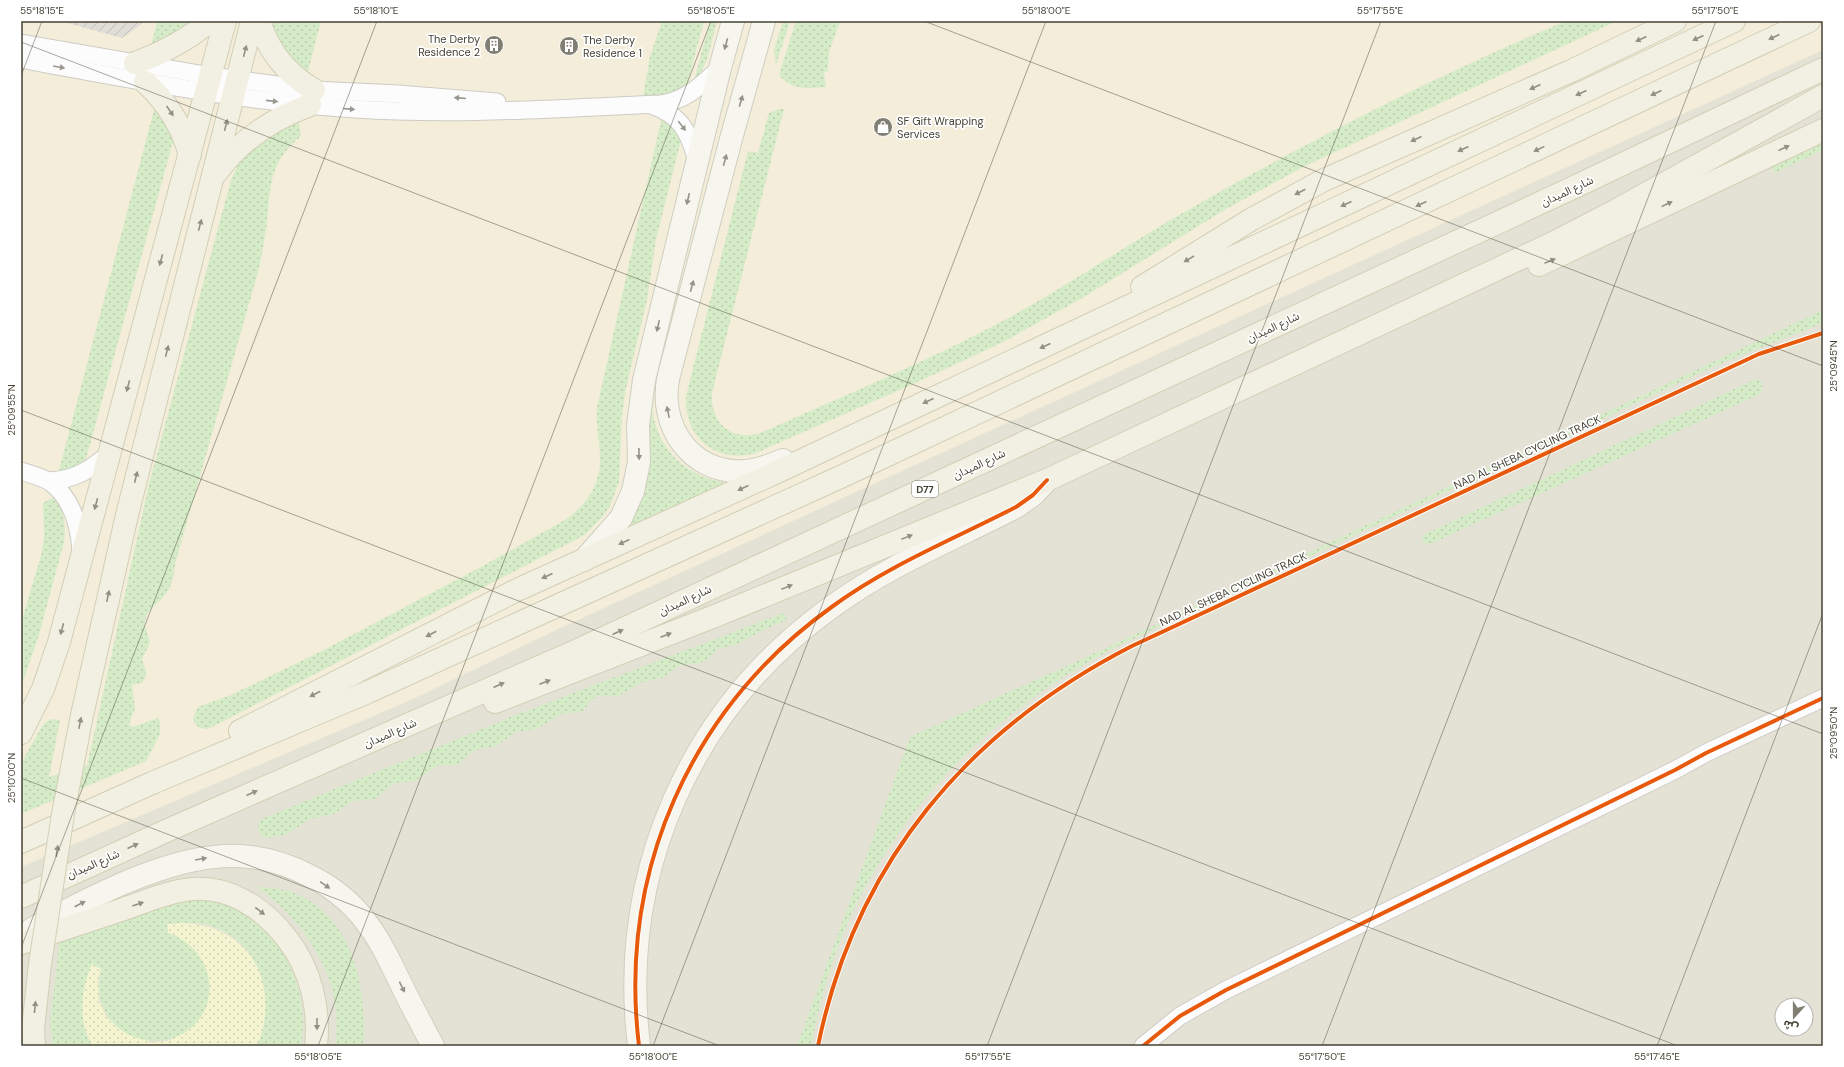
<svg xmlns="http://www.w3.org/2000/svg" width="1844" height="1067" font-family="'DM Sans','Noto Sans Arabic',sans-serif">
  <defs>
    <pattern id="industrial-furrows" width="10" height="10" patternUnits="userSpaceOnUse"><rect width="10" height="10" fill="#e0ddd6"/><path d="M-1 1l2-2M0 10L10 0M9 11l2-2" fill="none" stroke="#c2bfb8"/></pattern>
    <pattern id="sand-dots" width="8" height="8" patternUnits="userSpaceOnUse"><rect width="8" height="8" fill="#f4f4d1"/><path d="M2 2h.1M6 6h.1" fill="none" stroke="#d3d2b4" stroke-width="1.8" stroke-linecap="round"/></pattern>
    <pattern id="park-dots" width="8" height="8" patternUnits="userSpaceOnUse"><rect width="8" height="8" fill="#d6ebc7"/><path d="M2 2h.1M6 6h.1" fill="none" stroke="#b9cbac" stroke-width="1.8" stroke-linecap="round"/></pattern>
  </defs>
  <rect width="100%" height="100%" fill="#f0eee8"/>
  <!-- residential -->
  <path fill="#e4e2d5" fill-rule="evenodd" d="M21 21H1823V1046H21ZM1782 1005H1806V1029H1782Z"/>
  <!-- commercial -->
  <polygon fill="#f3edda" points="21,21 1823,21 1823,50 867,487 554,631 411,700 21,867"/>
  <!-- industrial -->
  <polygon fill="url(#industrial-furrows)" points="60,21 146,21 122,38"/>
  <!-- sand -->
  <path fill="url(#sand-dots)" d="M180 923C249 923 284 985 257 1046H92C78 1021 80 990 92 964L101 969 98 979 99 1000 107 1018 151 1043 171 1040 177 936 168 933 167 924Z"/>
  <!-- park -->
  <g fill="url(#park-dots)">
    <polygon points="157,21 197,21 151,47"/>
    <polygon points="274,21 321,21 307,75 298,69 271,34"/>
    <polygon points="662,21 704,21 685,92 675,95 643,97 650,57"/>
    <path d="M710 21H717C711 41 709 66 694 81Z"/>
    <polygon points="783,21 790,21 776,65 774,50"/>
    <path d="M796 21H840L829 52 828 71 824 72 826 87C807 88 792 91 779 75Z"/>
    <path d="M1566 21H1617L1303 167 1226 209 1082 298 1003 342 922 380 756 453C716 464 684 438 686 396L748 151 758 153 769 113 779 109H784L712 393C710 424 733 443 763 432 843 396 924 363 1001 322 1063 289 1120 249 1181 214 1305 143 1433 77 1566 21Z"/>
    <polygon points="154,110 163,110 174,138 84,466 58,474"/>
    <path d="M662 116 682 136 656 239 647 300 626 388 622 415 619 482 610 506 603 516 586 534 575 540 208 729C200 729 195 726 193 718L198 707 231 695 322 651 481 567 560 523C585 508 602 485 600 455 599 439 596 424 597 408Z"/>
    <path d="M298 117 301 136C269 163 271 183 267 221 265 238 262 255 258 272L175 564C174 576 172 587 164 596 157 605 147 609 145 621 144 629 149 635 150 643L142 659C144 669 150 673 142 683L132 685 135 708 129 725 133 727 158 718 160 723V734L146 761 21 814V763L44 723 52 719 60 720 49 777 87 766 149 484 231 180 241 158 248 148Z"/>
    <polygon points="1823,140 1823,150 1775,173 1771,165"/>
    <path d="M1823 310V323L1717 365 1120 645C1008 702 918 785 860 897 836 943 821 995 811 1046H797L910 737 1104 649Z"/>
    <path d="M1758 378C1764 384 1764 389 1758 395L1432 543 1426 544 1422 540 1423 535Z"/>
    <path d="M651 404C656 446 682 475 723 482L725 485 625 531 638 508 642 495Z"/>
    <path d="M56 496C64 512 66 525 64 542L39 635 21 687V623L42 552 44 536 43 503Z"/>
    <polygon points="784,613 787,620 763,630 738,644 718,649 705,661 696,664 680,665 663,678 642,682 619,696 597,696 590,701 583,711 579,712 561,714 537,729 516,732 495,747 483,748 472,752 457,765 439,765 415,781 395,783 375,799 352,801 334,814 310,819 285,835 268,838 263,837 258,830 259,821 264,818 521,713"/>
    <path d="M257 887C344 887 369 974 363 1046H335C345 981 307 923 257 887Z"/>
    <path d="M196 895C207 899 218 901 228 905 282 930 311 989 301 1046H257C278 998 260 936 203 924 191 922 179 923 167 924L168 933C187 940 201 952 207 972 211 984 210 998 205 1010 176 1067 84 1040 101 969L92 964C80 990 78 1021 92 1046H53L50 1023 60 939Z"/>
  </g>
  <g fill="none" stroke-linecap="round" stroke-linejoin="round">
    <!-- street casing -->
    <g stroke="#ceccc5" stroke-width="19">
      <g id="street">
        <polyline points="21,43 211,76 314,90 398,94 497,102"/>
        <path d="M21 59 51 65C152 83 253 103 356 109 458 116 559 108 661 104 687 100 701 85 720 68"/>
        <path d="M651 105C681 115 689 132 697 161"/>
        <path d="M21 471C30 474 42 477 50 482 72 498 79 524 81 550"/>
        <path d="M49 481C75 480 91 469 110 453"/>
        <polyline points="1143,1046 1180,1016 1226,990 1675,770 1706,753 1823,698"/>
      </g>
    </g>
    <!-- secondary casing -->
    <g stroke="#cfcebf" stroke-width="24">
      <g id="secondary">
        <path d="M764 21 731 139 669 375C657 425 691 475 745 471 759 470 771 465 783 460"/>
        <polyline points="584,560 621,518 633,491 639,462 638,425 644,380 720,68 733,21"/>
        <path d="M32 929C83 901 155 863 214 857 247 853 281 861 310 876 334 888 356 906 371 929 383 945 391 964 400 982 410 1003 422 1025 433 1046"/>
        <path d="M639 1046C618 872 690 708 833 606 889 565 954 539 1016 507L1033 495 1047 480"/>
      </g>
    </g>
    <!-- primary casing -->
    <g stroke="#d2cfb5" stroke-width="24">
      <g id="primary">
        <path d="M259 21C269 52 286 73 314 90"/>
        <path d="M135 63C163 53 187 40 210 21"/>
        <path d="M145 82C167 102 182 126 190 155"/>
        <path d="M217 172C241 139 272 119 310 105"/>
        <polyline points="1539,265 1823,130"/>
        <polyline points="1142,287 1252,219 1324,180 1571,71 1675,21"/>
        <polyline points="127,515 252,21"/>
        <polyline points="495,702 720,614 1047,480 1553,243 1615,211 1823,96"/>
        <polyline points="240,731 517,590 777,472 1734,21"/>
        <polyline points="21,733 43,689 59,642 225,21"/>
        <polyline points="21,842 152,783 368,692 847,474 1809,21"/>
        <polyline points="21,897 166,831 578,650 1568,190 1823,69"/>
        <path d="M21 943C54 932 88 921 121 910 142 903 163 893 185 890 227 883 264 908 288 940 311 970 320 1009 316 1046"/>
      </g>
    </g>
    <!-- street -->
    <use href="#street" stroke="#fdfcfc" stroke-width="17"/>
    <!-- secondary -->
    <use href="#secondary" stroke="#f6f6ee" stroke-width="22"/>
    <!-- primary -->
    <use href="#primary" stroke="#f1f0e2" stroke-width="22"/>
    <!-- primary-bridge casing -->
    <g stroke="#d2cfb5" stroke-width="24" stroke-linecap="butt">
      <polyline id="primary-bridge" points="34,1046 33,1029 40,964 63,814 82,715 127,515"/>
    </g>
    <!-- primary-bridge -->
    <use href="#primary-bridge" stroke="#f1f0e2" stroke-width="22"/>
    <!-- cycleway casing -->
    <g stroke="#fff" stroke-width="6">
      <g id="cycleway">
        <path d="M639 1046C618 872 690 708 833 606 889 565 954 539 1016 507L1033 495 1047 480"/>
        <path d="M818 1046C855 863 968 730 1132 646L1759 354 1823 333"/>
        <polyline points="1143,1046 1180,1016 1226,990 1675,770 1706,753 1823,698"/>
      </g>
    </g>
    <!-- cycleway -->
    <use href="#cycleway" stroke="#e8590c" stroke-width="4"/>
  </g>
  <!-- one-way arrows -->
  <defs><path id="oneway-solid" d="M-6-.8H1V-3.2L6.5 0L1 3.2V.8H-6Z"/></defs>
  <g fill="#929082">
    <use href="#oneway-solid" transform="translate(1774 37) rotate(155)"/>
    <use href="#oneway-solid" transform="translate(1698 38) rotate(155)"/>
    <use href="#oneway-solid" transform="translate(1641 39) rotate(155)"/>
    <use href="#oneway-solid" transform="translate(245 51) rotate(-76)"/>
    <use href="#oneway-solid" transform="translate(1535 87) rotate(156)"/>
    <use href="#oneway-solid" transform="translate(1581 93) rotate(155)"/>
    <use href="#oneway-solid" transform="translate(1656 93) rotate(155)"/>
    <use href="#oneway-solid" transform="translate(170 111) rotate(56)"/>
    <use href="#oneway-solid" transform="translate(226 125) rotate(-76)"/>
    <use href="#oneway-solid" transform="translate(1416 139) rotate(156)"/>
    <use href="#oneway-solid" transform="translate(1784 148) rotate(-25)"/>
    <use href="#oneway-solid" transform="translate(1463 149) rotate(155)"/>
    <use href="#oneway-solid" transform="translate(1539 149) rotate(154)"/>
    <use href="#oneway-solid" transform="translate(1300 192) rotate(153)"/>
    <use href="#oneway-solid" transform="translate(1346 204) rotate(155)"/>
    <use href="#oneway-solid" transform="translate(1421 204) rotate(155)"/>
    <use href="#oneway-solid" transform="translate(1667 204) rotate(-26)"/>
    <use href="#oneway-solid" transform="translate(200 225) rotate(-75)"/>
    <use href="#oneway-solid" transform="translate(1189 259) rotate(149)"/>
    <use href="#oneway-solid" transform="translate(161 260) rotate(105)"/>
    <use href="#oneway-solid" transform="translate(1550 261) rotate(-22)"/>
    <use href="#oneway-solid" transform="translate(1045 346) rotate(155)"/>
    <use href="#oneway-solid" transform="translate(167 351) rotate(-76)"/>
    <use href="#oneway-solid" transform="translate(128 386) rotate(105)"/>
    <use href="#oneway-solid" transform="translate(928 401) rotate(155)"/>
    <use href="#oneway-solid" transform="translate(136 477) rotate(-76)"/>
    <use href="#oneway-solid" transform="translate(743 488) rotate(155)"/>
    <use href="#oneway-solid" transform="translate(96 504) rotate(105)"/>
    <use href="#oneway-solid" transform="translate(907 537) rotate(-22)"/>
    <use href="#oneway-solid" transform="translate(624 542) rotate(156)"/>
    <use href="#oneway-solid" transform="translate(547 576) rotate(156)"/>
    <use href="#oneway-solid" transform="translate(787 587) rotate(-22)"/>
    <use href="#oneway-solid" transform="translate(108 596) rotate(-77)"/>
    <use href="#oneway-solid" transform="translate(62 629) rotate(105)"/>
    <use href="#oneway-solid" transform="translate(618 632) rotate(-25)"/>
    <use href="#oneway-solid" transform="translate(431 634) rotate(152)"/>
    <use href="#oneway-solid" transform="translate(666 635) rotate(-21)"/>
    <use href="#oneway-solid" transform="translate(545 682) rotate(-21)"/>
    <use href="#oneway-solid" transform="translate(499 685) rotate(-24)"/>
    <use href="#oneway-solid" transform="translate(315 694) rotate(153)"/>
    <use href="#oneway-solid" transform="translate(80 723) rotate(-79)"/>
    <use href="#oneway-solid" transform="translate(252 793) rotate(-24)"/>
    <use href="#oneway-solid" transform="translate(133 846) rotate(-24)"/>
    <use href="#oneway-solid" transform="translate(57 851) rotate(-81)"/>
    <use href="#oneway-solid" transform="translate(138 904) rotate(-19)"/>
    <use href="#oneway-solid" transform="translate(260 911) rotate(38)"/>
    <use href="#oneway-solid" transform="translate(35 1007) rotate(-84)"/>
    <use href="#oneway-solid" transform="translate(317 1024) rotate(90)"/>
  </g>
  <g fill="#959388">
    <use href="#oneway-solid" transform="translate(726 44) rotate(105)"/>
    <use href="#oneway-solid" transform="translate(741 101) rotate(-74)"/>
    <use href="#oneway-solid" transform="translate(725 160) rotate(-75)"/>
    <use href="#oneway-solid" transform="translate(688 199) rotate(103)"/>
    <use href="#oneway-solid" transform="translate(692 286) rotate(-75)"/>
    <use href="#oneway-solid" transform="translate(658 326) rotate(103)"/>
    <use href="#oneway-solid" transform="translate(668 412) rotate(-102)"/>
    <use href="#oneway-solid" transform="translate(639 454) rotate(89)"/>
    <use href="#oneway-solid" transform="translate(201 859) rotate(-10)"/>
    <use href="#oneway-solid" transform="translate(325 885) rotate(34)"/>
    <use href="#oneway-solid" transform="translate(80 904) rotate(-27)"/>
    <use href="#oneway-solid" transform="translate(402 987) rotate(64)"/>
  </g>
  <g fill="#98968e">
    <use href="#oneway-solid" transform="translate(59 67) rotate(10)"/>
    <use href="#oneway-solid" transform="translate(460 98) rotate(-175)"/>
    <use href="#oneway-solid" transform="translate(272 101) rotate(6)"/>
    <use href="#oneway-solid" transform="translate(349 109) rotate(5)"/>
    <use href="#oneway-solid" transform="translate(682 126) rotate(52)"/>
  </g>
  <!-- ticks -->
  <path fill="none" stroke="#454234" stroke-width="1" stroke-opacity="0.45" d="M924 21 1823 366M21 42 1823 734M21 76 42 21M21 410 1678 1046M21 778 720 1046M21 948 377 21M318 1046 711 21M653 1046 1046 21M987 1046 1381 21M1322 1046 1716 21M1657 1046 1823 613"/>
  <!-- icons -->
  <defs>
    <g id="building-disc" transform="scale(1)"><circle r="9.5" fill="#817e73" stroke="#fff"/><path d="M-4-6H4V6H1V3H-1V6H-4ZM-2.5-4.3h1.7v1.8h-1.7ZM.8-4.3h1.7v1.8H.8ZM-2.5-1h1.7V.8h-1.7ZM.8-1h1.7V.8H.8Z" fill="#fff"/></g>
    <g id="shop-disc" transform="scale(1)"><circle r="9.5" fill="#817e73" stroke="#fff"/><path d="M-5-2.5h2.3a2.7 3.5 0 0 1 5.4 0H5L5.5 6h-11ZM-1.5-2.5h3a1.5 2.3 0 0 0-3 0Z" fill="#fff"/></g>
  </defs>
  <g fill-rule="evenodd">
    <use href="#building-disc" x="494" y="45"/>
    <use href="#building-disc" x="569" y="46"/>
    <use href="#shop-disc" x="883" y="127"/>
  </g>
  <g text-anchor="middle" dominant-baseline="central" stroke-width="3.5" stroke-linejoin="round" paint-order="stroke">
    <!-- shield labels -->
    <rect fill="#fff" stroke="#7d7b71" stroke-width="1" x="912" y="481" width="26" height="16" rx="3"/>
    <g font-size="10" font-weight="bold" fill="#454234">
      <text x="925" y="489">D77</text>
    </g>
    <!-- poi labels -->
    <g font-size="11" fill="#454234" stroke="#fff" text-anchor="start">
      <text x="480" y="39" text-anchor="end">The Derby<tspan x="480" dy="13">Residence 2</tspan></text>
      <text x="583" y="40">The Derby<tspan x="583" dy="13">Residence 1</tspan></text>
      <text x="897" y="121">SF Gift Wrapping<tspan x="897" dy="13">Services</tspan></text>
    </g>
    <!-- street labels -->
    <g font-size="11" fill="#454234" stroke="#fff">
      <text transform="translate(1567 191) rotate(-25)">شارع الميدان</text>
      <text transform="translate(1273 327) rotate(-25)">شارع الميدان</text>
      <text transform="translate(1527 452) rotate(-25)">NAD AL SHEBA CYCLING TRACK</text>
      <text transform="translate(979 464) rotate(-25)">شارع الميدان</text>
      <text transform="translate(1233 589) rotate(-25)">NAD AL SHEBA CYCLING TRACK</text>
      <text transform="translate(685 600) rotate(-25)">شارع الميدان</text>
      <text transform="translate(390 733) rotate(-24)">شارع الميدان</text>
      <text transform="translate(93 864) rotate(-24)">شارع الميدان</text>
    </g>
  </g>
  <!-- border -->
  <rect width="1844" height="1067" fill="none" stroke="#ffffff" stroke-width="44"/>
  <!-- north arrow -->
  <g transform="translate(1794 1017) rotate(201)"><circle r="19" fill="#ffffff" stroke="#b5b3ae"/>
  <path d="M0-3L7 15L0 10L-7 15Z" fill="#817e73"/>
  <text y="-6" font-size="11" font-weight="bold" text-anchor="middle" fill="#454234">ش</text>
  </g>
  <rect x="22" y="22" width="1800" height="1023" fill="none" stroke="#454234" stroke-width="1.5"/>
  <g font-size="10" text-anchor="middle" fill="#454234">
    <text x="42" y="14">55°18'15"E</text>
    <text x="376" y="14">55°18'10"E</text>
    <text x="711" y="14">55°18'05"E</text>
    <text x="1046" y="14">55°18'00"E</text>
    <text x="1380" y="14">55°17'55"E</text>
    <text x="1715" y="14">55°17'50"E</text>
    <text transform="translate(1833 366) rotate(-90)" y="4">25°09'45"N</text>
    <text transform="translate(11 410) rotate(-90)" y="4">25°09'55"N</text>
    <text transform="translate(1833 733) rotate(-90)" y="4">25°09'50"N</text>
    <text transform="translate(11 778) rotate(-90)" y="4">25°10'00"N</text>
    <text x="318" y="1060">55°18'05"E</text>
    <text x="653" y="1060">55°18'00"E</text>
    <text x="988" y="1060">55°17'55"E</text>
    <text x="1322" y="1060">55°17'50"E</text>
    <text x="1657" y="1060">55°17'45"E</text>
  </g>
</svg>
